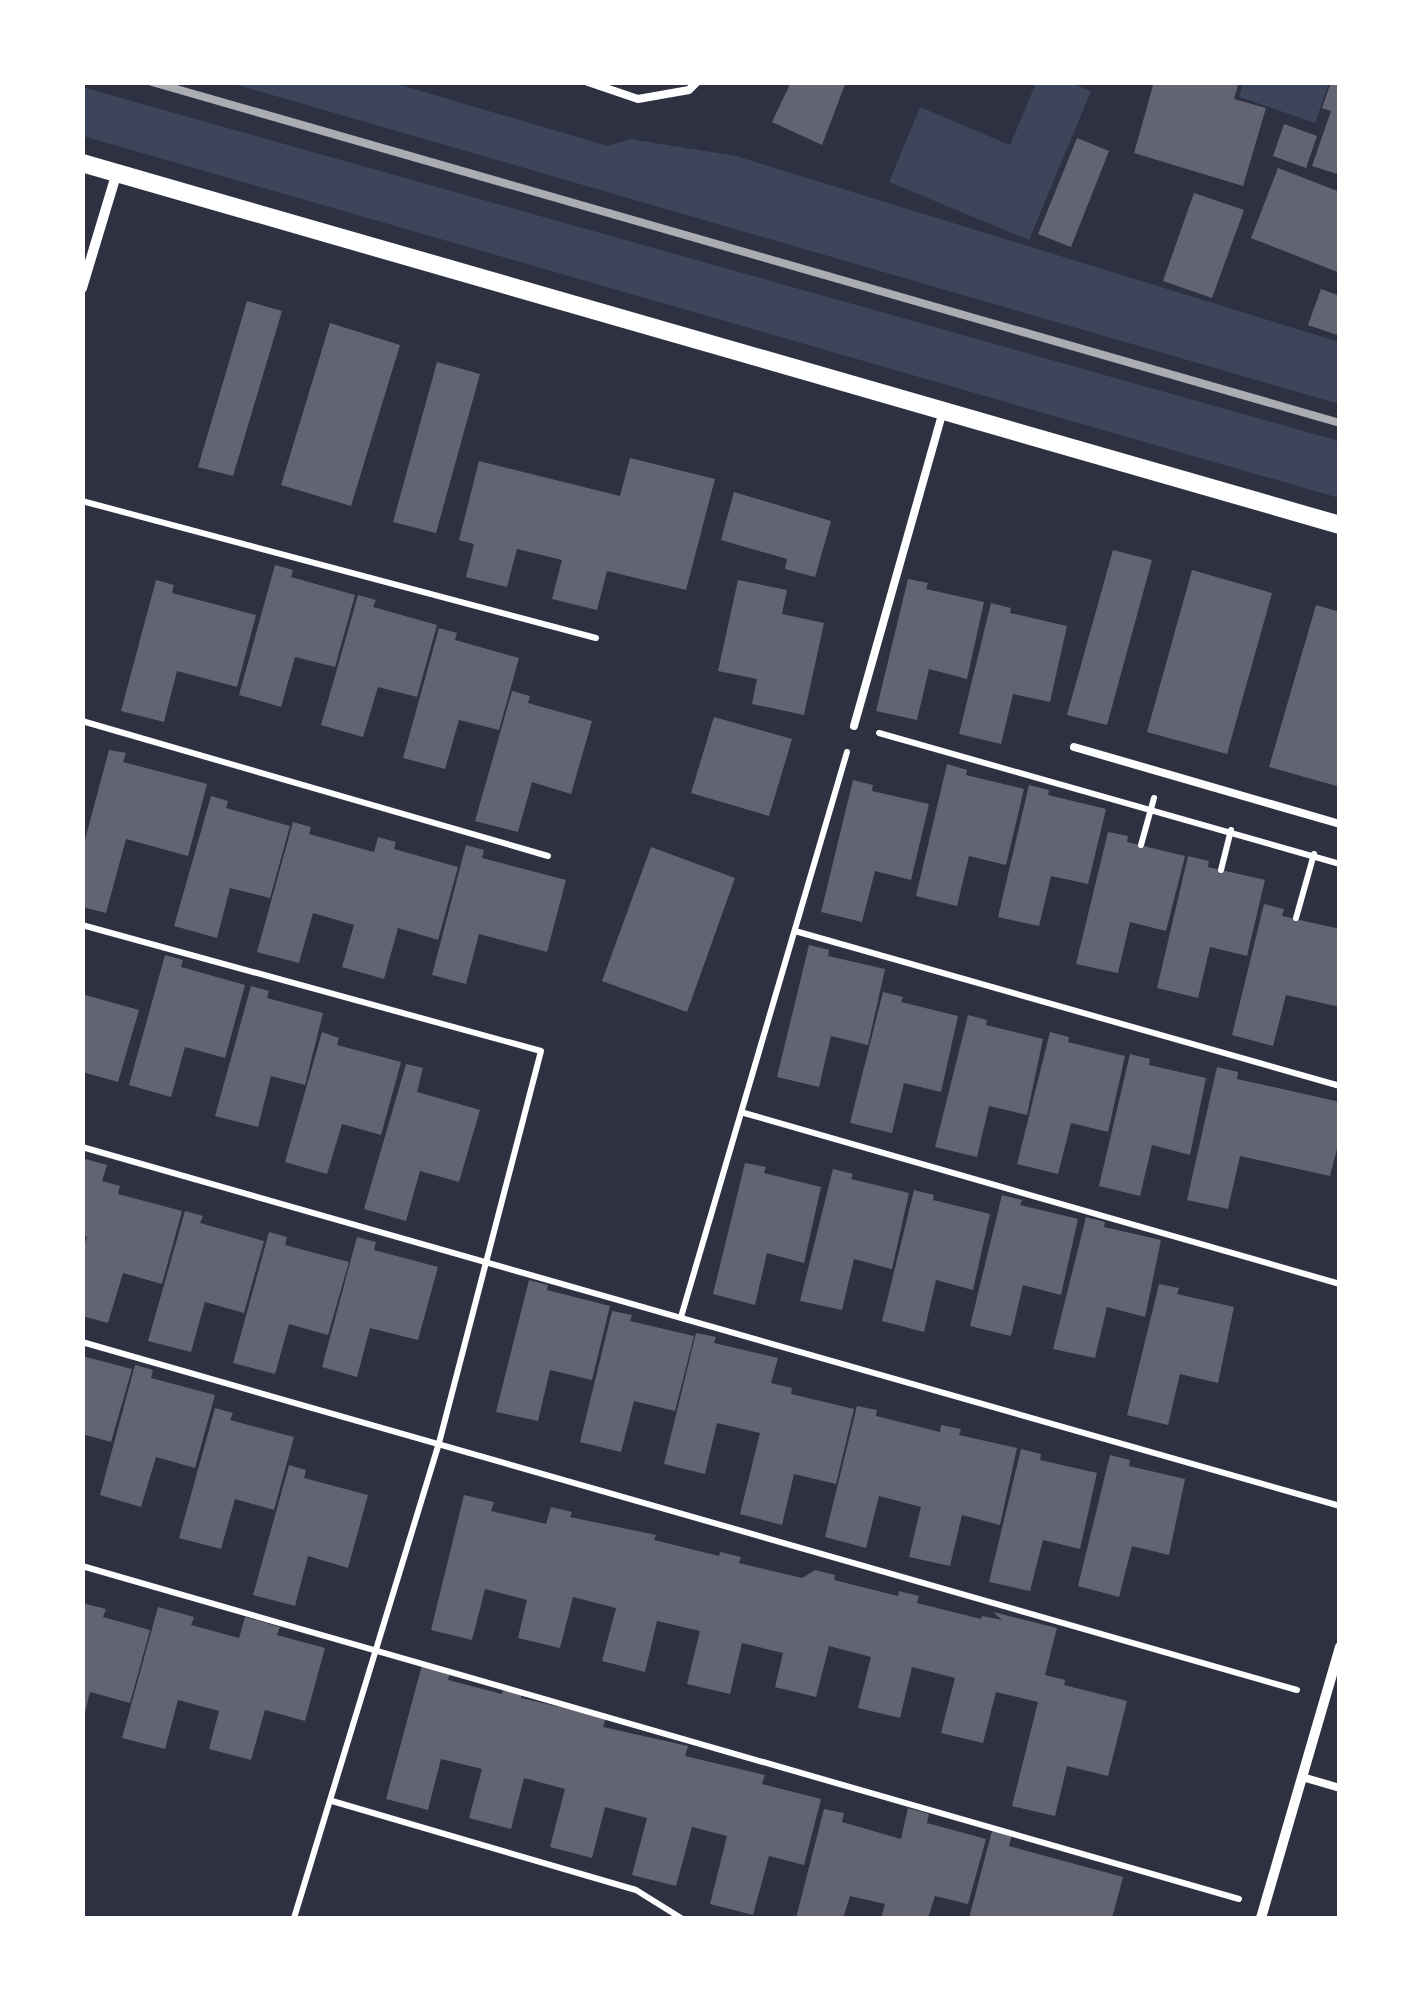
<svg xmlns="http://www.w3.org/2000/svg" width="1422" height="2001" font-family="Manrope,sans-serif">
  <rect width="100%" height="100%" fill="#2d3142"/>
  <!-- green -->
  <g fill="#3c4559">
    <polygon points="231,83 394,83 608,146 630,139 736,156 1339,342 1339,404"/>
    <polygon points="1036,83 1071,83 1091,91 1029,240 889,182 920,107 1010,145"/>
    <polygon points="1243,83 1243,82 1329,83 1315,123 1239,97"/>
    <polygon points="82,87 1339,441 1339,498 83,136"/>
  </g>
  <!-- building -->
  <g fill="#626471">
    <polygon points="791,82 846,82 822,145 772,122"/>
    <polygon points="1154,82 1239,82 1234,99 1266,108 1243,186 1134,153"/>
    <polygon points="1331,82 1340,82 1340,175 1312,166 1331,111 1322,108"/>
    <polygon points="1284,124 1317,136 1306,168 1273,156"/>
    <polygon points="1077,138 1109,151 1071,247 1038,234"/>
    <polygon points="1278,168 1340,192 1340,273 1251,238"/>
    <polygon points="1194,193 1244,210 1212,298 1163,281"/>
    <polygon points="1321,289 1340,296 1340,336 1308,325"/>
    <polygon points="247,301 282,311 233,476 198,467"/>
    <polygon points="330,323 400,345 351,506 281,485"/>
    <polygon points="437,362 480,374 436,533 393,522"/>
    <polygon points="630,458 715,479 686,590 607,571 597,610 552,599 562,560 517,549 507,587 466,577 474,544 459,540 479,461 620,496"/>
    <polygon points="734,492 831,521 815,577 785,569 787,559 721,540"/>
    <polygon points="1113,550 1152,560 1107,725 1067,715"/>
    <polygon points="275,565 293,570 291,577 355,595 335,667 295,657 281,707 239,695"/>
    <polygon points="1192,570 1272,593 1227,754 1147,732"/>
    <polygon points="908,579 928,583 926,589 984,602 967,679 929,669 917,720 876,711"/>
    <polygon points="156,580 174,585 172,593 256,615 237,687 177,671 164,722 121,711"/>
    <polygon points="738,580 787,590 782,614 824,623 804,715 752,704 757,679 718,671"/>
    <polygon points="358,595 376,600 373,607 437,625 417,697 378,687 363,737 321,725"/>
    <polygon points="991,603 1011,608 1010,613 1067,626 1050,702 1013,694 1001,744 959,734"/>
    <polygon points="1316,605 1340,612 1340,787 1269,767"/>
    <polygon points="439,628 457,633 455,640 519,658 499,730 459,720 445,769 403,758"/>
    <polygon points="512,691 530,696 528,703 592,721 571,794 532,782 518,832 475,821"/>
    <polygon points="714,717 792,739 769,816 691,793"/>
    <polygon points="109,750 126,753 123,762 207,784 188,856 126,839 106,913 82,907 82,851"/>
    <polygon points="947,764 967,770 966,775 1024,789 1006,865 969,856 957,906 916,896"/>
    <polygon points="853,780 873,785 872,791 929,804 911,880 875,871 862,922 821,912"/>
    <polygon points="1029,785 1049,790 1048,795 1106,809 1088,884 1051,876 1039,926 998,917"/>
    <polygon points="211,796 228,801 226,808 290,826 270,898 230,888 217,938 174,926"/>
    <polygon points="293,822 311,827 309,834 374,852 378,837 396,842 394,849 458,867 438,940 398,928 384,979 342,967 354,925 313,913 299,963 257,952"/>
    <polygon points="1108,832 1128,836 1127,842 1185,856 1166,931 1130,922 1118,973 1076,964"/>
    <polygon points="466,845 484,850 482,858 566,880 547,952 479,934 466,984 432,975"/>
    <polygon points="651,847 735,878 687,1012 602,981"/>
    <polygon points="1188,856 1209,861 1208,867 1265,880 1247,956 1210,947 1198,998 1157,988"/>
    <polygon points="1264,904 1284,909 1282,916 1340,929 1340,1007 1286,995 1273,1046 1232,1035"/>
    <polygon points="809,945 829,950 828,956 885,969 868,1045 831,1036 819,1087 777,1077"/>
    <polygon points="165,955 183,960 181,967 245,985 225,1058 185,1047 171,1097 129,1085"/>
    <polygon points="251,986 269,991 267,998 323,1013 305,1085 271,1076 258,1127 215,1116"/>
    <polygon points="883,992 903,997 901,1002 958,1016 941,1092 904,1083 892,1133 850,1123"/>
    <polygon points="82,994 139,1010 118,1082 82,1072"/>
    <polygon points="968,1015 987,1020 986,1025 1043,1039 1027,1115 989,1106 977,1157 935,1147"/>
    <polygon points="322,1032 339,1038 337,1045 401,1062 381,1135 342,1124 327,1174 285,1162"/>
    <polygon points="1050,1032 1069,1037 1068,1042 1125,1056 1108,1132 1071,1123 1058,1174 1017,1164"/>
    <polygon points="1130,1054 1150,1059 1149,1065 1206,1078 1190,1155 1152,1145 1140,1196 1099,1186"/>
    <polygon points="406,1064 423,1068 417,1092 480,1110 459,1182 420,1171 406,1221 364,1209"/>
    <polygon points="1217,1067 1238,1072 1237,1079 1340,1102 1340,1137 1330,1176 1240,1156 1228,1209 1187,1200"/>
    <polygon points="82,1158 107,1165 102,1181 120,1186 118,1194 182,1211 162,1284 123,1273 108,1323 82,1316 82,1251 87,1237 82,1236"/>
    <polygon points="745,1163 766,1167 764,1173 821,1187 804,1263 767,1253 755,1305 713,1294"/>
    <polygon points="833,1169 853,1174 851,1179 909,1193 892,1269 854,1259 842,1310 800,1301"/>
    <polygon points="914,1190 934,1195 933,1200 990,1214 973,1290 936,1280 924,1332 882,1321"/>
    <polygon points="1002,1195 1022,1200 1020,1205 1078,1219 1061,1295 1023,1285 1011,1336 970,1326"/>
    <polygon points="185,1211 203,1216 200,1223 264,1241 244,1313 205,1302 191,1352 148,1341"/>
    <polygon points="1086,1217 1105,1222 1104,1227 1161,1240 1145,1317 1107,1307 1095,1358 1053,1349"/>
    <polygon points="269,1232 287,1237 285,1245 349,1262 328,1335 289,1324 275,1374 233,1363"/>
    <polygon points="357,1237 376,1242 374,1250 438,1267 418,1340 370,1328 357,1377 322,1367"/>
    <polygon points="529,1280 548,1285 547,1290 610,1306 592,1380 550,1370 538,1421 496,1412"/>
    <polygon points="1159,1284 1179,1288 1177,1294 1234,1307 1218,1383 1180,1374 1168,1425 1127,1415"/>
    <polygon points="612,1311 632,1315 630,1321 694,1336 675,1411 634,1401 621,1452 580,1442"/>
    <polygon points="696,1333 716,1337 714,1343 778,1358 771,1383 792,1388 791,1394 854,1409 836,1484 794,1474 782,1525 740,1514 760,1433 717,1423 705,1474 664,1464"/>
    <polygon points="82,1356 132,1369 111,1442 82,1434"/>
    <polygon points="135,1365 153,1370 151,1378 215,1395 195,1468 156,1457 141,1507 100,1495"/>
    <polygon points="857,1406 877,1410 876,1416 940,1432 941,1425 961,1429 959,1435 1017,1448 1000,1525 962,1515 950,1566 909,1557 921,1507 879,1496 866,1548 825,1537"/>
    <polygon points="215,1408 233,1413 230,1420 294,1437 274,1510 235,1499 221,1549 179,1538"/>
    <polygon points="1021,1449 1041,1454 1040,1460 1097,1473 1080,1549 1043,1540 1030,1591 989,1582"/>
    <polygon points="1110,1455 1130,1460 1129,1466 1185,1479 1169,1555 1132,1546 1119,1597 1078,1586"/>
    <polygon points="289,1465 306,1470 304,1478 368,1495 348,1568 308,1556 295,1606 253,1595"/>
    <polygon points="464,1495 494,1502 491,1511 546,1524 551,1507 572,1512 570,1517 656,1535 654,1540 719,1556 720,1552 741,1557 739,1563 802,1578 815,1570 835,1575 834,1580 898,1596 899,1591 919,1596 917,1603 981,1619 982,1616 1002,1620 993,1612 1057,1628 1045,1675 1065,1680 1064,1685 1127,1701 1108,1776 1067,1766 1055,1816 1012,1806 1038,1702 996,1692 983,1743 941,1733 955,1678 912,1667 900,1718 858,1708 871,1657 829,1646 816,1697 775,1687 783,1653 742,1643 730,1694 687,1684 700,1631 657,1621 645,1672 602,1661 616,1608 573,1597 560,1648 518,1638 527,1600 485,1589 472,1640 431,1630"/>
    <polygon points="82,1603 106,1609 103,1617 150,1630 130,1703 90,1692 84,1717"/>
    <polygon points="158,1607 194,1617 191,1625 239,1638 245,1617 280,1627 277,1635 325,1648 305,1721 265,1710 251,1760 209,1749 219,1711 178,1700 165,1749 122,1738"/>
    <polygon points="422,1665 450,1672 448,1680 502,1694 503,1688 522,1693 521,1698 606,1718 603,1727 688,1746 685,1756 765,1775 762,1784 821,1799 804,1865 769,1856 753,1915 710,1904 727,1836 692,1827 676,1886 632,1875 647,1818 605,1807 592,1858 550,1847 565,1789 524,1778 511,1829 469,1818 482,1769 441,1759 428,1810 386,1799"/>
    <polygon points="908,1808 929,1814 927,1823 986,1839 968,1904 935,1896 928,1918 881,1918 885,1904 850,1896 843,1918 796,1918 824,1809 844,1813 842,1822 901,1839"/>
    <polygon points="992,1831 1012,1835 1009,1846 1123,1877 1112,1918 969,1918"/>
  </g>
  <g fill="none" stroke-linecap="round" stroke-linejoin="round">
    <!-- path -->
    <g stroke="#fff" stroke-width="6">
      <polyline points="82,501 596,638"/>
      <polyline points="82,721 548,856"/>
      <polyline points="879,733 1340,864"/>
      <polyline points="1141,845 1154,798"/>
      <polyline points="1221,870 1231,830"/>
      <polyline points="1296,918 1314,854"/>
      <polyline points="82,925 541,1051 439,1443 294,1918"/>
      <polyline points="795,931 1340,1086"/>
      <polyline points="744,1113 1340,1284"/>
      <polyline points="82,1147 1340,1506"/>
      <polyline points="681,1317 847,752"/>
      <polyline points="82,1342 1297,1690"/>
      <polyline points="82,1566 1239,1899"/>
      <polyline points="332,1801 636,1890 681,1918"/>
    </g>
    <!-- service -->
    <g stroke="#fff" stroke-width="8">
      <polyline points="588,82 638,99 689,90 697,82"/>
      <polyline points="854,726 943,411"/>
      <polyline points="1074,747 1340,824"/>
      <polyline points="1302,1777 1340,1788"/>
    </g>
    <!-- minor -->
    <g stroke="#fff" stroke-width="10">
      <polyline points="82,288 117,172"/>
      <polyline points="1261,1918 1340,1647"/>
    </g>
    <!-- tertiary -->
    <polyline stroke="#fff" stroke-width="18" points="82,163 1340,525"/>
    <!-- rail -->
    <polyline stroke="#abadb3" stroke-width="8" points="152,82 1340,423"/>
  </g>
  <!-- border -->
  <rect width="1422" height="2001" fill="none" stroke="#ffffff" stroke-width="170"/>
</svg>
